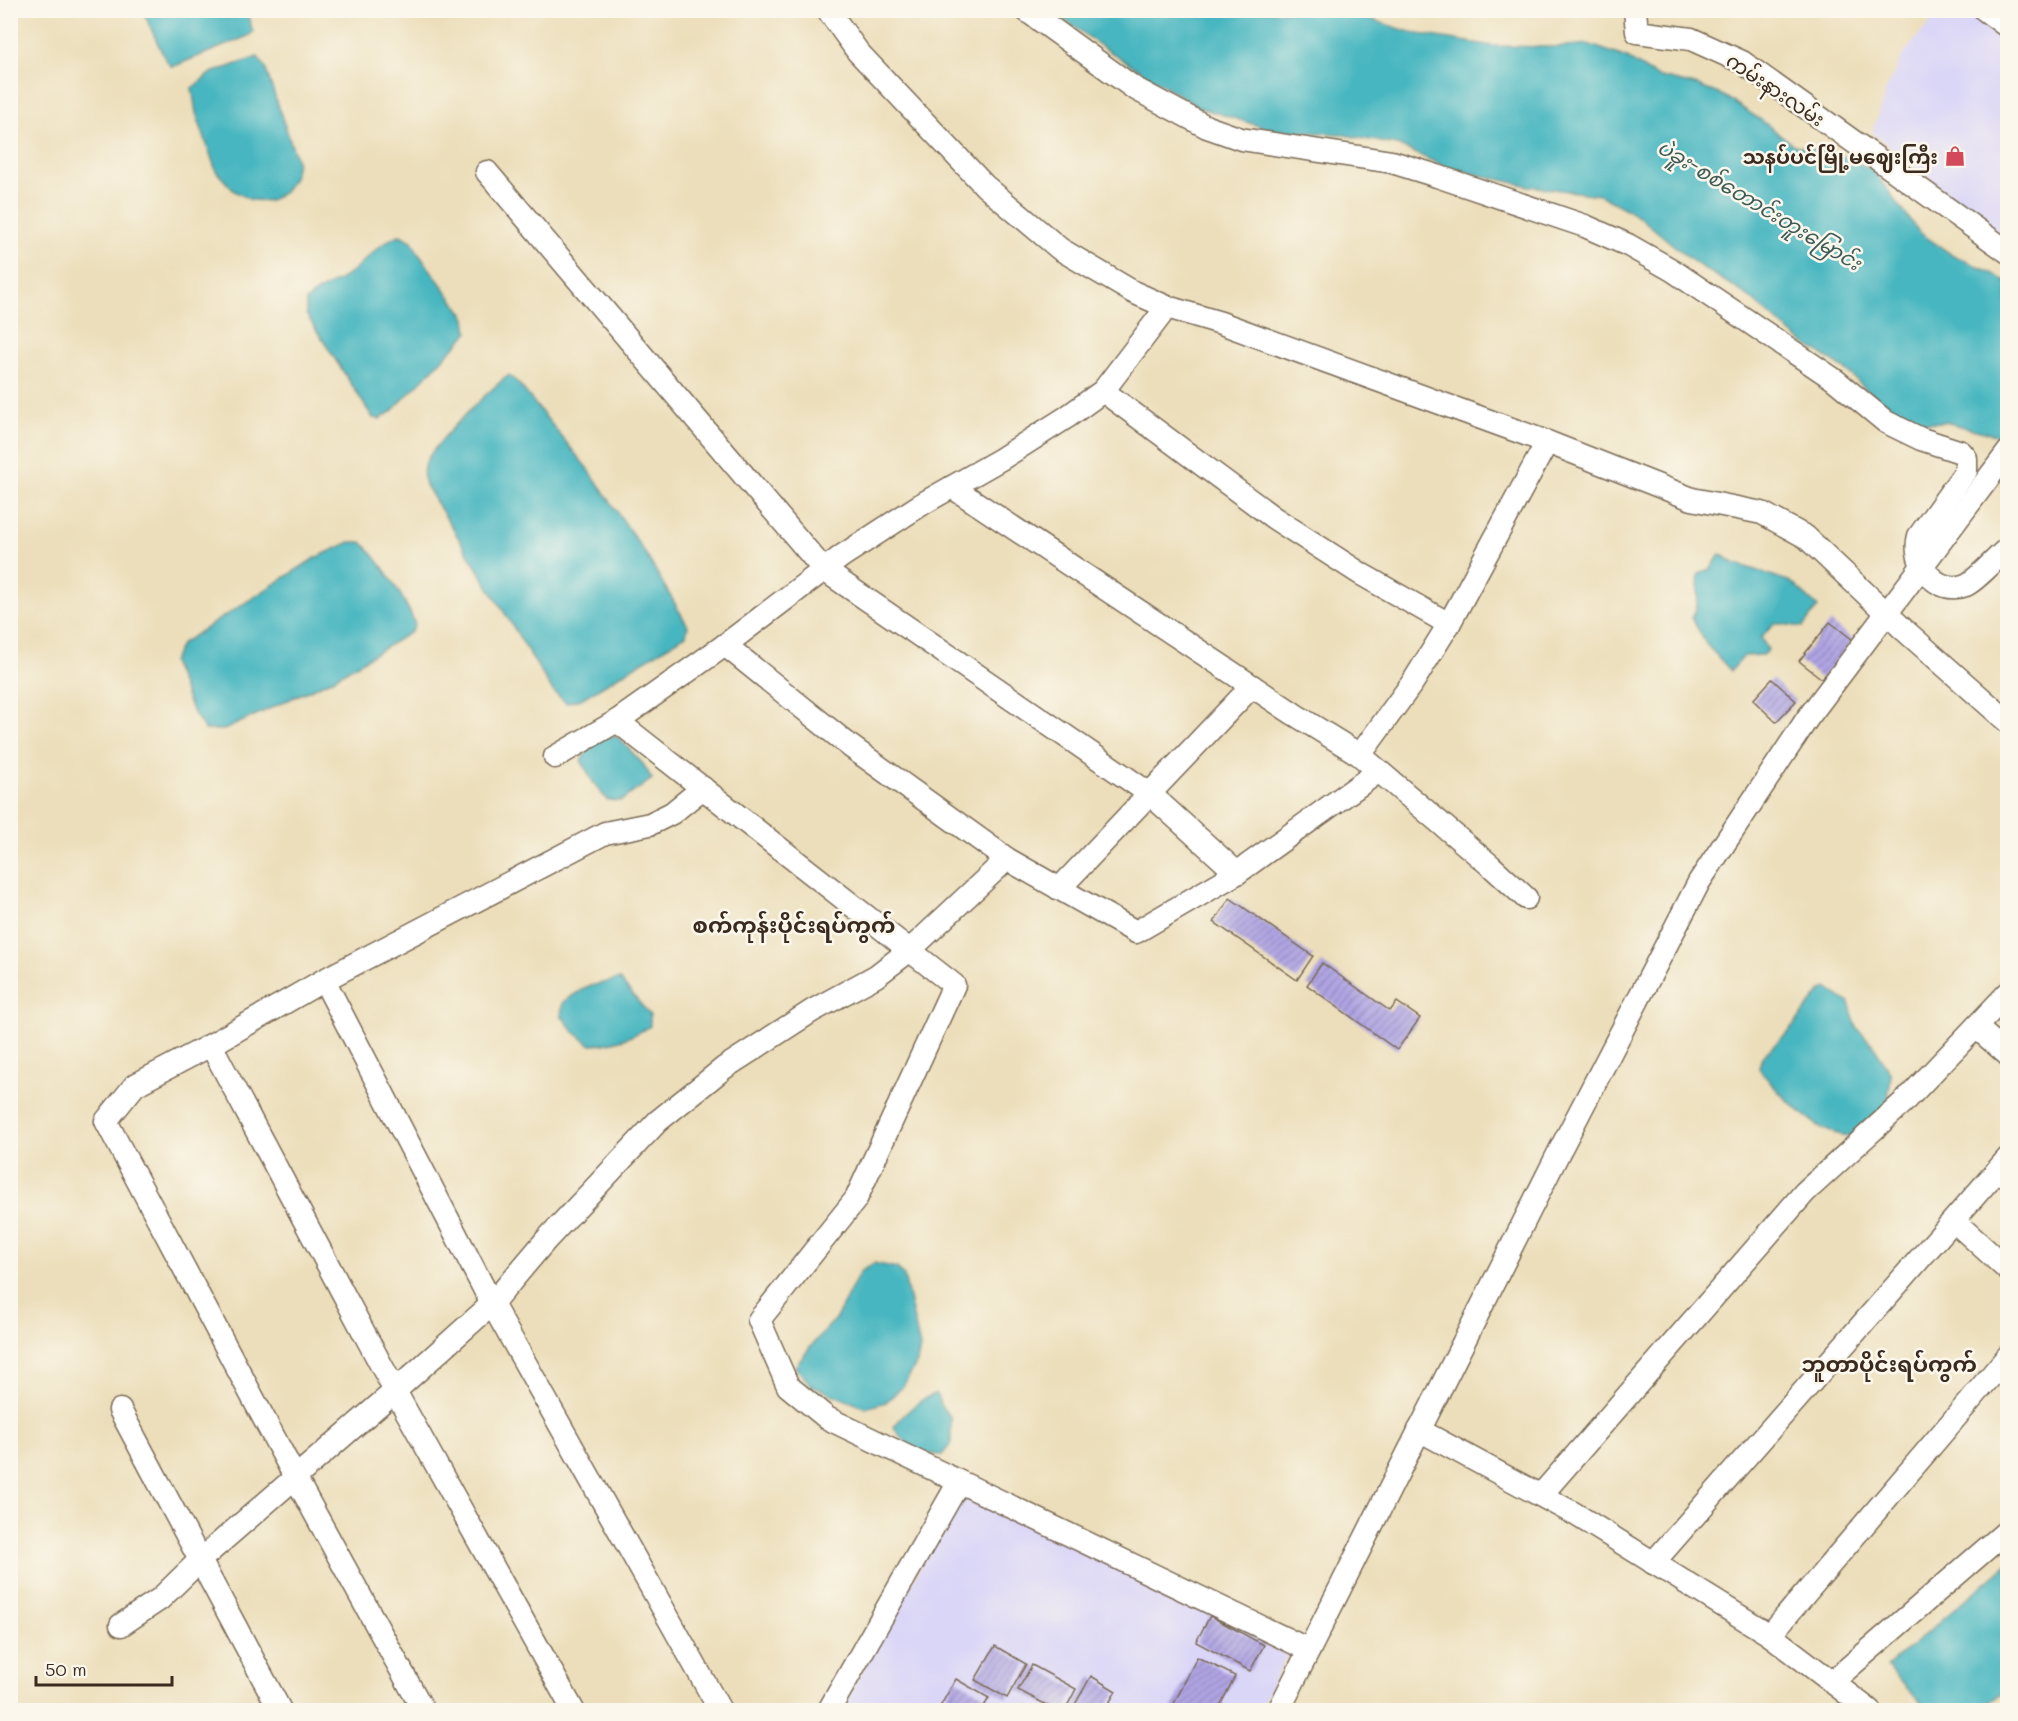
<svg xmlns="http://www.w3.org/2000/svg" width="2018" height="1721" font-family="Mali,'Noto Sans Myanmar',sans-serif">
  <defs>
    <pattern id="building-hatch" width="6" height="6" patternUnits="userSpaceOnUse" patternTransform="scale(1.5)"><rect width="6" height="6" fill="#b0a5e4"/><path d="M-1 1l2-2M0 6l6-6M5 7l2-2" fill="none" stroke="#9087b8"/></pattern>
  </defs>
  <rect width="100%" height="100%" fill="#fbf7ec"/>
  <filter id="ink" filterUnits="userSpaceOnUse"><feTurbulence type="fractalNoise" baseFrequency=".0167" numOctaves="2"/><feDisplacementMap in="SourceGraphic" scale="12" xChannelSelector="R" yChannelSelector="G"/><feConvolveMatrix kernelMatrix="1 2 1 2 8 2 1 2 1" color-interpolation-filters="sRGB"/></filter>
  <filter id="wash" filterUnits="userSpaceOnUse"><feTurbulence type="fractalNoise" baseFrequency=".008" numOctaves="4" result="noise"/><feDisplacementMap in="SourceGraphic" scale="24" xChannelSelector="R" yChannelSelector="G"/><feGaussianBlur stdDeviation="1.35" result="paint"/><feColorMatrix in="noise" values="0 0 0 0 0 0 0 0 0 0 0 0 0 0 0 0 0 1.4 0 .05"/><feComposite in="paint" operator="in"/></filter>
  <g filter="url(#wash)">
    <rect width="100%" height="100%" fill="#ecdeba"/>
    <!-- built -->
    <g fill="#dad6f7">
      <polygon points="1940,11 1977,11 2007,33 2007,261 2002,240 1931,179 1872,133 1887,87 1904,53"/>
      <polygon points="963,1492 1290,1650 1259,1710 840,1710"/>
    </g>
    <!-- water -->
    <g fill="#47b6c0" stroke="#41706f" stroke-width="1.5">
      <polygon points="143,11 246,11 253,32 248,36 172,67 165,59"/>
      <polygon points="1052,11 1345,11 1413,33 1493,46 1556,47 1588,44 1627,58 1656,76 1695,85 1724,96 1761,120 1794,145 1842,156 1872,169 1919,232 1951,254 1994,274 2007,283 2007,438 1945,422 1911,423 1883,406 1846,370 1798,339 1747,295 1695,263 1637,215 1600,195 1529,186 1448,168 1397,145 1339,134 1272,130 1198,107 1104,48"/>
      <polygon points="258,57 265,67 297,161 294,178 284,192 270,201 251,200 234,191 216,171 196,113 192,88 211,73"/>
      <path d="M400 235 412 241 418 253 466 318 468 333 391 412 380 419 373 418 306 314V301C319 288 326 288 341 279 362 267 376 243 400 235Z"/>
      <path d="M509 375 519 384 591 473 645 553 688 626 686 635 581 699 566 703 552 690 424 482C424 476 422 469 425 464 434 443 489 390 509 375Z"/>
      <path d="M350 542H362C382 563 404 597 415 624L411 632 331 680 224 730H205L192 710 172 662 181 644 315 558Z"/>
      <path d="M1720 554 1734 563 1791 582 1818 607 1803 627 1774 623 1761 638 1768 650 1763 655 1744 656 1731 671 1706 644 1692 618C1700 604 1697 591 1699 574L1711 569Z"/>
      <polygon points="606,736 618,737 643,764 652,779 621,801 607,800 593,782 581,760 591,746"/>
      <path d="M619 979 650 1015V1026C631 1038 613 1044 591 1045L574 1032 561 1015 563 1002 586 987Z"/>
      <path d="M1827 988 1849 1003 1857 1028 1872 1044 1891 1074 1887 1111 1855 1137C1843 1135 1832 1134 1822 1128 1802 1116 1772 1087 1759 1068L1762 1057 1789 1031 1822 990Z"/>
      <polygon points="874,1263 897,1268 904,1276 920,1347 917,1363 903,1386 886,1402 866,1408 812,1386 795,1367 811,1346 836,1318 860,1272"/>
      <path d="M937 1394 940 1405 951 1418V1444L942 1455C922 1455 904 1445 894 1427 901 1416 924 1395 937 1394Z"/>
      <polygon points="2007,1564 2007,1691 1978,1710 1928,1710 1887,1667"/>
    </g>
    <g id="blocks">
      <!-- building -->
      <g fill="url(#building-hatch)">
        <polygon points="1830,622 1853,640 1822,679 1799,661"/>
        <polygon points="1772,679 1796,701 1776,722 1753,700"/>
        <polygon points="1230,898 1313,956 1297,980 1214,922"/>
        <polygon points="1322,963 1390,1011 1397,1002 1420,1018 1397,1050 1307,985"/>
        <polygon points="1210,1616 1264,1645 1250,1671 1196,1642"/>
        <polygon points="995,1646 1026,1664 1007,1698 975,1680"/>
        <polygon points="1197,1657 1235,1676 1221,1704 1234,1710 1171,1710"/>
        <polygon points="1032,1665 1076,1689 1065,1710 1056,1710 1018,1690"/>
        <polygon points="1091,1676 1116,1691 1105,1710 1072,1710"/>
        <polygon points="956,1679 989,1698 982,1710 938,1710"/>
      </g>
    </g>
  </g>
  <g filter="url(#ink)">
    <use href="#blocks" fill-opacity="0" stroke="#796955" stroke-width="1.5"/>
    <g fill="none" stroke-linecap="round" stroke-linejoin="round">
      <!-- minor casing -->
      <g stroke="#796955" stroke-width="25">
        <g id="minor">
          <polyline points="828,10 858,52 985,186 1060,249 1133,292 1167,307 1221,323 1547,442 1692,499 1762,513 1806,537 1901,627 2008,722"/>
          <path d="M1026 10 1134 88 1207 127 1241 139 1392 162 1437 176 1585 226 1628 245 1672 270 1835 380 1886 422 1921 439 1961 452 1966 458V471L1919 536C1911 564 1937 596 1966 585 1976 581 1998 556 2008 548"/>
          <polyline points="1635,10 1637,32 1691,39 1742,62 2008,252"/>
          <polyline points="1985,10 2008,27"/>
          <polyline points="487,172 824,570 1150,794 1237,873"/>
          <polyline points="1103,391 1274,518 1361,574 1449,624"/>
          <polyline points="952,487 1294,714 1360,755 1491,866 1526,898"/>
          <polyline points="725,645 850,746 1007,859 1136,932 1237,873 1379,771"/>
          <polyline points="617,721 954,985 856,1199 759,1320 788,1386 827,1418 1309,1650"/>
          <polyline points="1360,755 1413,682 1449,624 1547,442"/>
          <polyline points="555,757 617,721 725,645 842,556 922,504 1001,459 1067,417 1103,391 1167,307"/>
          <polyline points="1059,889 1252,686"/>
          <polyline points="324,980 492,1304 720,1710"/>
          <polyline points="1976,1027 2008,1055"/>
          <polyline points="211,1045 395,1391 573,1710"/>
          <polyline points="1954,1221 2008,1270"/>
          <polyline points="120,1410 280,1710"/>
          <polyline points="1419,1430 1575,1514 1770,1635 1869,1710"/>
          <polyline points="1541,1495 1805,1192 1908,1098 2008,993"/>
          <polyline points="1653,1563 2008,1158"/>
          <polyline points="121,1625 160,1599 200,1560 395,1391 492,1304 546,1240 658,1121 724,1068 812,1011 876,976 910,950 1007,859"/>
          <polyline points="1770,1635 2008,1356"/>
          <polyline points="1832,1682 2008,1530"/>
          <polyline points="423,1710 295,1477 106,1121 135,1085 211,1045 324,980 605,833 650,824 672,813 703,788"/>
          <polyline points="829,1710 959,1482"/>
          <polyline points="1279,1710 1558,1154 1699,882 1807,719 2008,452"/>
        </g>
      </g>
      <!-- minor -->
      <use href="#minor" stroke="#fff" stroke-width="22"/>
    </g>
  </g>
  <!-- icons -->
  <defs>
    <g id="shop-bare" transform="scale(1.62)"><path d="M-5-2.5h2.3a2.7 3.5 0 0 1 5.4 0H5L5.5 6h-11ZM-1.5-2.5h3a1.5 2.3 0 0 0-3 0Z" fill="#d1495b" stroke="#fbf7ec" stroke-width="2.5" paint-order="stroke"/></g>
  </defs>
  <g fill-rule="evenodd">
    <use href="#shop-bare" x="1955" y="156"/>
  </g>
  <g text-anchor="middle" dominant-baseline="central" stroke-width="5" stroke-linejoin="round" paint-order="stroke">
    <!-- street labels -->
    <g font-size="20" fill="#3b2a1e" stroke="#fbf7ec">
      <text transform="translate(1776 89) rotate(34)">ကမ်းနားလမ်း</text>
    </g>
    <!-- poi labels -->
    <g font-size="20" font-weight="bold" fill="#3b2a1e" stroke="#fbf7ec" text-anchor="end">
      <text x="1938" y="156">သနပ်ပင်မြို့မဈေးကြီး</text>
    </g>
    <!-- water labels -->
    <g font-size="21" font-style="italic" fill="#3f5b57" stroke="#fbf7ec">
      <text transform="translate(1760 204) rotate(31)">ပဲခူး-စစ်တောင်းတူးမြောင်း</text>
    </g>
    <!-- quarter labels -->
    <g font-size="22" font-weight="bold" fill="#3b2a1e" stroke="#fbf7ec">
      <text x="794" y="924">စက်ကုန်းပိုင်းရပ်ကွက်</text>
      <text x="1889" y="1363">ဘူတာပိုင်းရပ်ကွက်</text>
    </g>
  </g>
  <!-- margin -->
  <rect width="2018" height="1721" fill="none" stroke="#fbf7ec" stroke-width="36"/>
  <!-- scale -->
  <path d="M36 1676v9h136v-9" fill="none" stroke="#3b2a1e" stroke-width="3"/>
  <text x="45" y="1676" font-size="18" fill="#3b2a1e" stroke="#fbf7ec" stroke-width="4.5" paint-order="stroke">50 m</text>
</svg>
